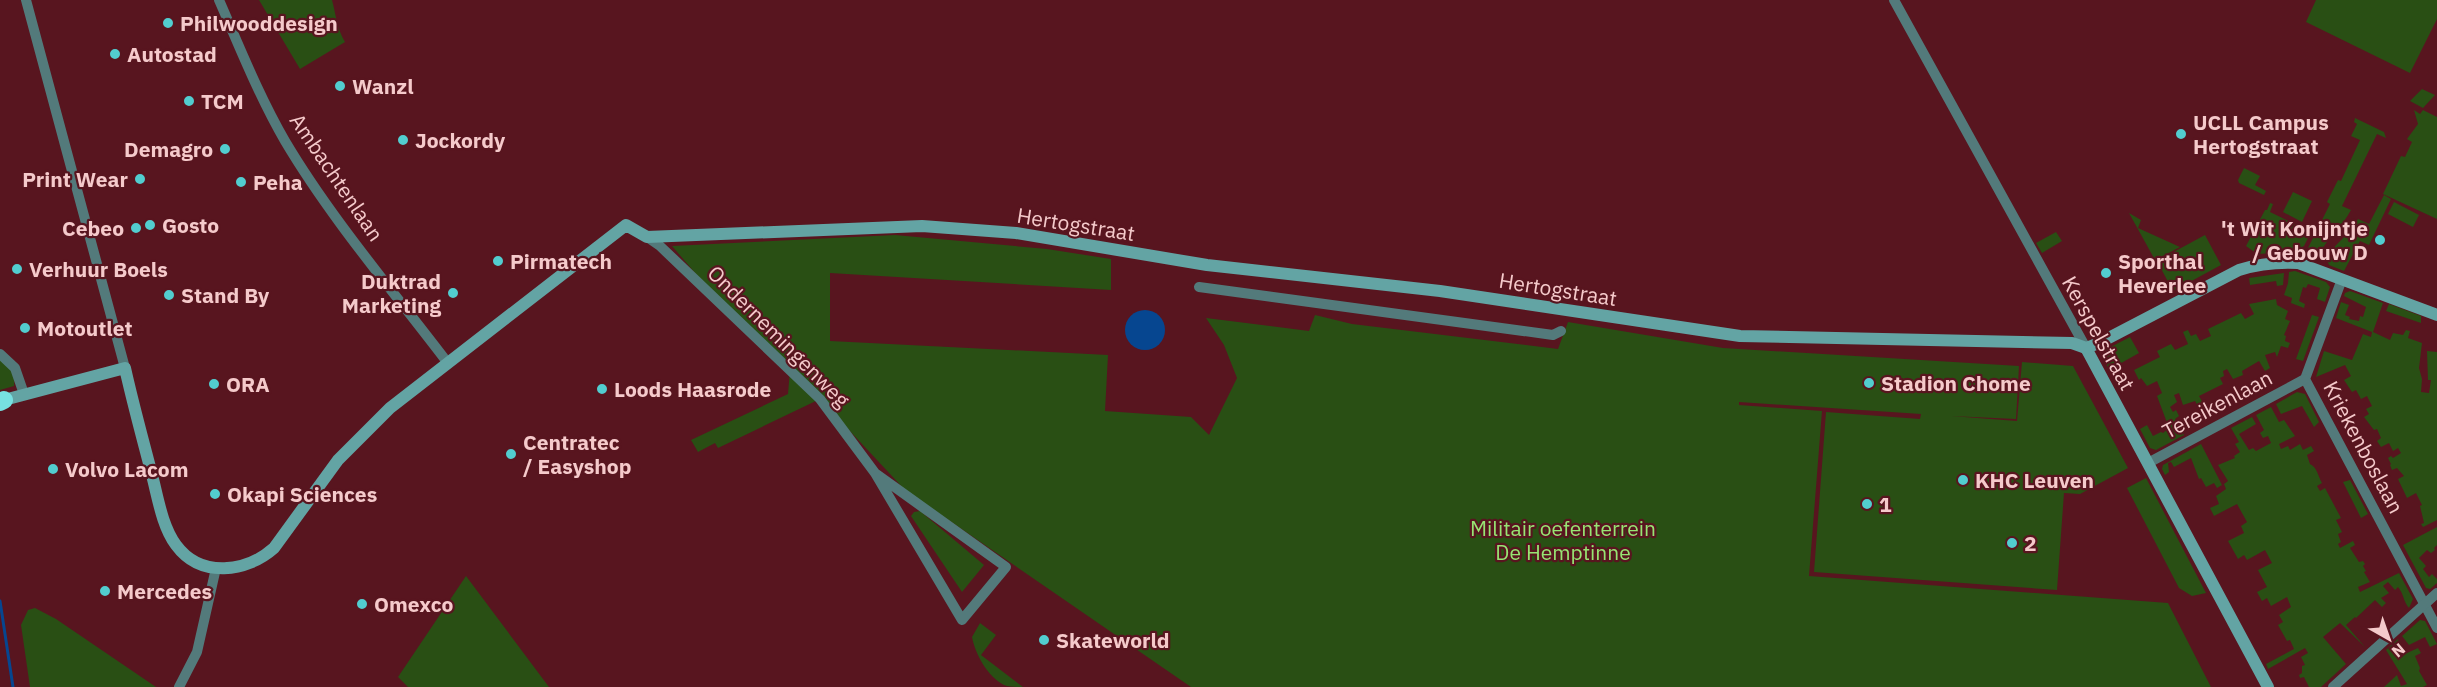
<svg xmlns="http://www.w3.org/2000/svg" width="2437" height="687" font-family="'IBM Plex Sans',sans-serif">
  <rect width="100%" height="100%" fill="#58151f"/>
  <!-- green -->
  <g fill="#294f14">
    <path d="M259 0H332C336 15 337 29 345 42L300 69Z"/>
    <polygon points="2316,0 2437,0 2437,19 2410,73 2306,22"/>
    <polygon points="2422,89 2435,95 2423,108 2410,101"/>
    <polygon points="2414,110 2420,114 2423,110 2437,117 2437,219 2383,194 2401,156 2405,157 2412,142 2407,139 2418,124"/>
    <path d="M2355 118 2384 132 2386 138 2377 134 2342 206 2351 210C2342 227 2328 237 2320 253L2308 248 2330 204 2327 202 2338 180 2341 181 2360 140 2351 136 2357 124 2354 122Z"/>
    <polygon points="2244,168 2260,176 2255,185 2266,191 2264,195 2239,183 2238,180"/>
    <polygon points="2293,192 2312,201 2302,222 2283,212"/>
    <path d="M2384 195 2391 199 2369 245 2360 241 2344 271 2329 265 2326 258C2335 243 2350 235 2358 219L2369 224Z"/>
    <polygon points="2394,202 2419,215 2413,227 2388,214"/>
    <polygon points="2270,203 2273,204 2270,212 2311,232 2304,246 2293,252 2257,254 2246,246 2265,210 2267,210"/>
    <polygon points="2129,213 2141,220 2138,228 2180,247 2155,260"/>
    <polygon points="2056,232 2062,241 2042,253 2036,243"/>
    <polygon points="895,235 1047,249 1111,259 1111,290 830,273 830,341 1108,355 1105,411 1191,417 1209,435 1237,378 1224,345 1206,318 1309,331 1315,315 1352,324 1558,349 1568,322 1723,348 2019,366 2016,419 1951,416 2017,421 2022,362 2073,366 2128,468 2080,494 2064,493 2057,590 1814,572 1826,412 1920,419 1921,414 1739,402 1739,405 1822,411 1809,576 2168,603 2211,687 1191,687 905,490 820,399 718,448 715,443 698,452 691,440 788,394 790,370 696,274 672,246"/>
    <polygon points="2205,235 2221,265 2173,291 2157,261"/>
    <polygon points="2295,271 2326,282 2330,287 2325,302 2317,299 2320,288 2308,284 2306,288 2303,287 2299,301 2305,304 2304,308 2291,303 2292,298 2284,295 2288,283 2289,272"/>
    <polygon points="2284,273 2283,285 2277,286 2276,281 2250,285 2249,278"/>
    <polygon points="2350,291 2383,303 2373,332 2390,340 2393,333 2403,335 2406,330 2410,331 2408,338 2422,343 2419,368 2422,379 2421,392 2429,393 2431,380 2428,380 2427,351 2437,352 2437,520 2423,527 2421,524 2424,523 2420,506 2422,505 2416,493 2407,498 2398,479 2404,476 2397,468 2392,470 2390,465 2391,464 2388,458 2391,456 2393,458 2401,453 2398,448 2393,451 2389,443 2381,447 2377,441 2381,438 2377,429 2374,430 2364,417 2369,414 2366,409 2372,406 2367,396 2361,399 2356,390 2352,392 2344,380 2351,376 2345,365 2316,377 2324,351 2352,360 2363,334 2371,337 2372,332 2336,318 2341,302 2349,305 2345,315 2350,317 2349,319 2359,321 2360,316 2363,317 2366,307 2344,296 2345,293"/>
    <polygon points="2276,299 2277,305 2288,311 2285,319 2290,321 2284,335 2286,336 2285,341 2290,343 2288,348 2281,346 2277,357 2275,352 2265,355 2270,368 2265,371 2259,361 2242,371 2243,375 2233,379 2227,369 2223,371 2224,376 2220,378 2223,384 2199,396 2203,403 2198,406 2195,401 2183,405 2179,393 2174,395 2177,402 2170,407 2173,412 2176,410 2179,416 2175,419 2184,435 2156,450 2150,448 2140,429 2147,425 2153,436 2161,432 2163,433 2169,428 2157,396 2162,393 2157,381 2147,386 2141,378 2139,380 2134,370 2160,357 2157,351 2171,344 2175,350 2188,344 2183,332 2188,330 2191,336 2196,334 2200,341 2211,336 2208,329 2241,313 2245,319 2254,314 2249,304"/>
    <polygon points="2389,304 2421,316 2421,323 2386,311"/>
    <polygon points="2312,315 2319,317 2303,361 2296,359"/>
    <polygon points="2130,337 2139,353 2116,366 2121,377 2114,380 2102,355 2103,351"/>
    <polygon points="0,354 15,368 14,386 0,390"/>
    <polygon points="2297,392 2305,394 2319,422 2314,427 2302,406 2281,414 2276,404"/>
    <path d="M2271 407 2279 422 2284 420 2295 436 2279 444 2281 449 2288 446 2290 450 2300 444 2303 450 2311 446 2314 451 2307 455 2310 464C2317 467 2318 476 2322 483L2317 486 2320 491 2325 488 2341 518 2336 520 2342 532 2338 534 2341 542 2338 544 2340 548 2353 541 2355 545 2350 548 2359 562 2363 561 2365 564 2363 566 2366 571 2364 572 2370 582 2358 587 2360 592 2399 573 2413 599 2409 608C2403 601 2404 594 2398 587L2395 590 2388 582 2383 586 2389 593 2381 598 2386 603 2382 607 2375 600 2356 618 2355 617 2346 625 2365 647 2340 623 2323 637 2346 664 2321 687H2309L2304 677 2300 678 2299 675 2302 673V666L2305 665 2301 657 2308 653 2305 648 2268 669 2266 664 2294 649 2290 640 2287 641 2278 625 2283 622 2279 615 2291 607 2287 597 2271 606 2267 598 2262 601 2257 592 2267 587 2258 570 2272 563 2265 550 2247 560 2244 555 2238 559 2228 541 2244 533 2241 526 2247 522 2237 504 2214 516 2210 508 2219 504 2216 496 2226 489 2224 484 2228 481 2218 465 2235 458 2234 456 2240 452 2235 444 2239 442 2231 428 2252 417 2256 424 2239 434 2249 450 2253 448 2256 451 2271 443 2268 436 2263 438 2260 433 2264 430 2256 415Z"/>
    <polygon points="2201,444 2222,485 2217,488 2214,483 2206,487 2201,478 2199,479 2191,458 2174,467 2171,462 2168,463 2169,472 2165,475 2162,469 2163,465"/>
    <polygon points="2146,478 2206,593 2192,596 2179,588 2127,488"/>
    <polygon points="2350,480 2368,514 2361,518 2343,482"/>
    <polygon points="920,511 984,565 962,592 911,516 914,512"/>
    <polygon points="2437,527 2437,545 2434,548 2435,550 2431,553 2427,550 2419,558 2426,566 2423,569 2429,577 2432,574 2437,579 2437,583 2430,589 2426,588 2403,545"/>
    <polygon points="466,576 549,687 408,687 398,677"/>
    <polygon points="35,608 56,619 156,687 30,687 21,625 28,610"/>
    <polygon points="2420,620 2425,621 2437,644 2430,647 2425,637 2409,645 2402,636"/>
    <path d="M980 623 996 635 981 655 1023 687C1017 687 1009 687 1004 685 988 677 975 654 972 637Z"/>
    <polygon points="2398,639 2407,653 2418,648 2421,653 2415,656 2420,668 2419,671 2427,685 2423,687 2384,687 2397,675 2401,686 2407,684 2386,650"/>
  </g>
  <!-- water -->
  <circle fill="#064690" cx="1145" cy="330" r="20"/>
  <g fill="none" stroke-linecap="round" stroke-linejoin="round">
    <!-- stream -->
    <polyline stroke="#064690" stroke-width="3" points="0,601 13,687"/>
    <!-- street -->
    <g stroke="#537a7b" stroke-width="10">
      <polyline points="26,0 125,368"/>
      <path d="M219 0C240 48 259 96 285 141 330 217 393 291 447 362"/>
      <polyline points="1894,0 2086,348"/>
      <polyline points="647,237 660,246 820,399 875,473 962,620 1006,567 875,473"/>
      <polyline points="2342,279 2305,379 2437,628"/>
      <polyline points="1199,287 1553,335 1561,331"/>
      <polyline points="0,354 15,368 24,394"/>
      <polyline points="2148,463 2305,379"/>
      <polyline points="179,687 197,652 216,568"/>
      <polyline points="2333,687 2437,593"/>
    </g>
    <!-- secondary -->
    <g stroke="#63a4a4" stroke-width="12">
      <polyline points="2086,348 2268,687"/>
      <path d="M4 400 125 368C133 404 143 440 152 475 158 498 162 526 176 545 201 579 247 572 274 548L338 460 390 408 626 225 647 237 922 226 1016 233 1207 265 1440 291 1740 336 2072 343 2086 348 2099 343 2239 270C2258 264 2278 262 2298 263L2437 315"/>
    </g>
    <!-- highway -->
    <polyline stroke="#77e0e1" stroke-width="18" points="0,402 4,400"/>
  </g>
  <!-- markers -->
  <g fill="#52cdcf" stroke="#58151f" stroke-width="2">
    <circle cx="168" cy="23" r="6"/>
    <circle cx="115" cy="54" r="6"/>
    <circle cx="340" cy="86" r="6"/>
    <circle cx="189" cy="101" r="6"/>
    <circle cx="2181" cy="134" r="6"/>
    <circle cx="403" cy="140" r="6"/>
    <circle cx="225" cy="149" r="6"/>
    <circle cx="140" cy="179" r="6"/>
    <circle cx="241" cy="182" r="6"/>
    <circle cx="150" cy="225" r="6"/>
    <circle cx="136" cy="228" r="6"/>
    <circle cx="2380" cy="240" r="6"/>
    <circle cx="498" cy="261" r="6"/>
    <circle cx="17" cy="269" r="6"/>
    <circle cx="2106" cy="273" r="6"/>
    <circle cx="453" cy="293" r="6"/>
    <circle cx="169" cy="295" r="6"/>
    <circle cx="25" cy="328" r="6"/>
    <circle cx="1869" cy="383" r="6"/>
    <circle cx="214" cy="384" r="6"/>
    <circle cx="602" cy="389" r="6"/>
    <circle cx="511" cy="454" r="6"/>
    <circle cx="53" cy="469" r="6"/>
    <circle cx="1963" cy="480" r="6"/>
    <circle cx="215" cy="494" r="6"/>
    <circle cx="1867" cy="504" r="6"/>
    <circle cx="2012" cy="543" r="6"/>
    <circle cx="105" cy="591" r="6"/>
    <circle cx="362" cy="604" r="6"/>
    <circle cx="1044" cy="640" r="6"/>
  </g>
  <g text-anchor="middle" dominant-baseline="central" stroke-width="4.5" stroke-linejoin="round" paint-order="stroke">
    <!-- poi labels -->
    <g font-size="21" font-weight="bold" fill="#f5cacb" stroke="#58151f" text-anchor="start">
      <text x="180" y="23">Philwooddesign</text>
      <text x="127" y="54">Autostad</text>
      <text x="352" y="86">Wanzl</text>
      <text x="201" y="101">TCM</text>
      <text x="2193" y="122">UCLL Campus<tspan x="2193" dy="24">Hertogstraat</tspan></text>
      <text x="415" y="140">Jockordy</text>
      <text x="213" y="149" text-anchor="end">Demagro</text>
      <text x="128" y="179" text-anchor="end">Print Wear</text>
      <text x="253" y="182">Peha</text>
      <text x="162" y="225">Gosto</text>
      <text x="124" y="228" text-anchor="end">Cebeo</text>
      <text x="2368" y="228" text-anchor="end">'t Wit Konijntje<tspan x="2368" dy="24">/ Gebouw D</tspan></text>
      <text x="510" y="261">Pirmatech</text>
      <text x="2118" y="261">Sporthal<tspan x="2118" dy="24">Heverlee</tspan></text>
      <text x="29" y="269">Verhuur Boels</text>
      <text x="441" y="281" text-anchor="end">Duktrad<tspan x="441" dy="24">Marketing</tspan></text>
      <text x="181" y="295">Stand By</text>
      <text x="37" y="328">Motoutlet</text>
      <text x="1881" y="383">Stadion Chome</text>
      <text x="226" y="384">ORA</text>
      <text x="614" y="389">Loods Haasrode</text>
      <text x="523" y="442">Centratec<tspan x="523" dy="24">/ Easyshop</tspan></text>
      <text x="65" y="469">Volvo Lacom</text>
      <text x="1975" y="480">KHC Leuven</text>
      <text x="227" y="494">Okapi Sciences</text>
      <text x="1879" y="504">1</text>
      <text x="2024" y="543">2</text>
      <text x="117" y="591">Mercedes</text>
      <text x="374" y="604">Omexco</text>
      <text x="1056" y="640">Skateworld</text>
    </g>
    <!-- street labels -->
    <g font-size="21" fill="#f5cacb" stroke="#58151f">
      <text transform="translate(337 177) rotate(56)">Ambachtenlaan</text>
      <text transform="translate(1076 224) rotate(9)">Hertogstraat</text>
      <text transform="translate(1558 289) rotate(9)">Hertogstraat</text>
      <text transform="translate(2099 333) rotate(61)">Kerspelstraat</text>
      <text transform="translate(779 336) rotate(45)">Ondernemingenweg</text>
      <text transform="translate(2217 404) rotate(-28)">Tereikenlaan</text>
      <text transform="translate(2364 447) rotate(62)">Kriekenboslaan</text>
    </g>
    <!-- park labels -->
    <g font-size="21" fill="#97e473" stroke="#58151f">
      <text x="1563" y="528">Militair oefenterrein<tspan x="1563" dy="24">De Hemptinne</tspan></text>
    </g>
  </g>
  <!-- north arrow -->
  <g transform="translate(2389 639) rotate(140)" stroke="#58151f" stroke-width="4.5" paint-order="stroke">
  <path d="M0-4.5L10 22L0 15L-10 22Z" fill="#f5cacb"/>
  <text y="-9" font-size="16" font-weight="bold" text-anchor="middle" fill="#f5cacb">N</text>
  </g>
</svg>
